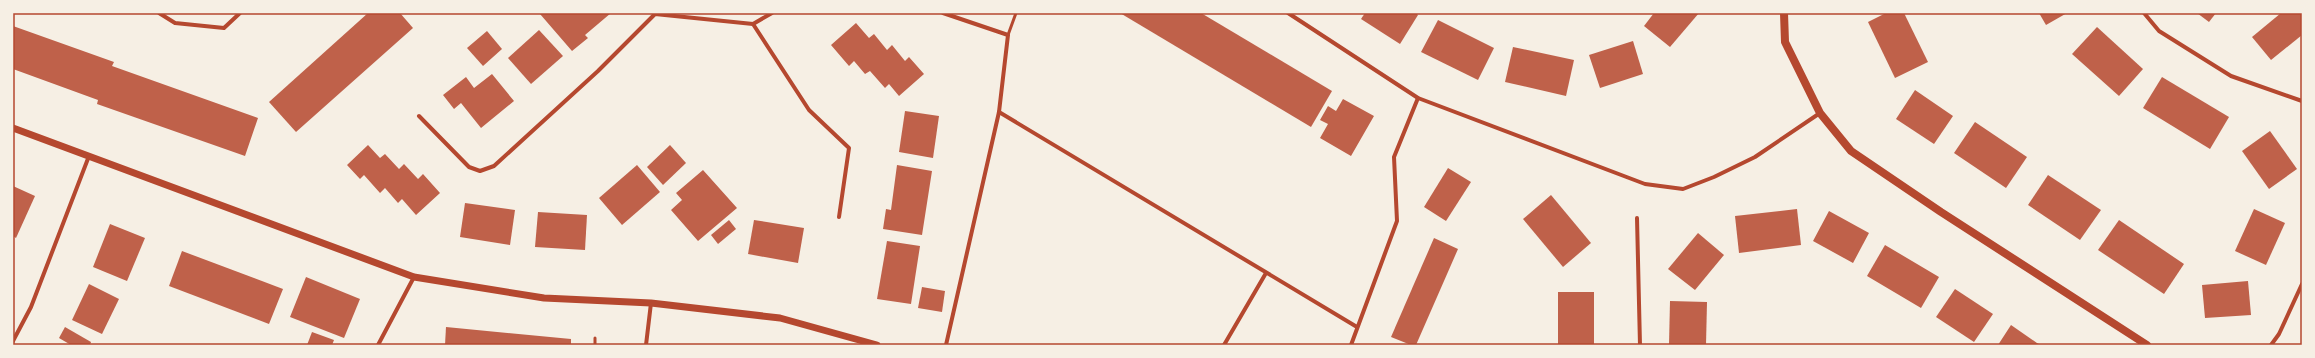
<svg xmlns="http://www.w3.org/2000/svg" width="2315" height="358" font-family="Roboto,sans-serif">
  <rect width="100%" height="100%" fill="#f6efe4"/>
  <!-- building -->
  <g fill="#bf614a">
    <polygon points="368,13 400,13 413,28 296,132 269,102"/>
    <polygon points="541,13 611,13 585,35 588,38 572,51 540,14"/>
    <polygon points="1120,13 1201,13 1332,91 1311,127"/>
    <polygon points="1365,13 1416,13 1418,15 1400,44 1361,19"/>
    <polygon points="1654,13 1699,13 1670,47 1644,26"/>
    <polygon points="1886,13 1904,13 1928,62 1895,78 1868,22"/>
    <polygon points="2039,13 2067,13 2046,25"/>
    <polygon points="2197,13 2216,13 2209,22"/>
    <polygon points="2281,13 2302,13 2302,35 2271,60 2252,37"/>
    <polygon points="1438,20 1494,48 1478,80 1421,52"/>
    <polygon points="856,23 869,38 874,34 887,50 892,45 905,61 909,57 924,74 899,96 889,84 885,88 870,71 865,74 854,61 849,66 831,45"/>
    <polygon points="13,26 114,62 112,66 258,118 245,156 97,104 98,100 13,69"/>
    <polygon points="2097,27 2143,69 2119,96 2072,54"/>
    <polygon points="539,30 563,56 531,84 508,58"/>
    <polygon points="487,31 502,49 483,66 467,48"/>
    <polygon points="1633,41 1643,74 1600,88 1589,55"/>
    <polygon points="1513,47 1574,60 1566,96 1505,82"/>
    <polygon points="492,74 514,101 481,128 461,103 454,109 443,95 466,77 474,88"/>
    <polygon points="2162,77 2229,117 2210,149 2143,108"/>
    <polygon points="1915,90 1953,116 1934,144 1896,119"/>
    <polygon points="1343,99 1374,116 1351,156 1320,138 1328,124 1320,120 1328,106 1336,111"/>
    <polygon points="905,111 939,116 933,158 899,152"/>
    <polygon points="1975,122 2027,157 2006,188 1954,153"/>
    <polygon points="2270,131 2297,169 2269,189 2242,151"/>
    <polygon points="368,145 380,158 385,154 399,169 404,164 418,179 423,174 440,193 416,215 402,199 398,203 385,188 380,193 364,175 360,179 347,165"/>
    <polygon points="670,145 686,163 663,185 647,167"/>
    <polygon points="637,165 660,192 622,225 599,198"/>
    <polygon points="897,165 932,171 922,235 883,229 886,209 891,210"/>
    <polygon points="1448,168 1471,182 1446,221 1424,207"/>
    <polygon points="703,170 737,208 698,241 671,210 682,200 676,193"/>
    <polygon points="2048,175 2101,210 2080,240 2028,205"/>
    <polygon points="13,186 35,196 16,238 13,236"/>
    <polygon points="1551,195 1591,243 1563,267 1523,219"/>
    <polygon points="465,203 515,210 510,245 460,237"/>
    <polygon points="1797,209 1801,245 1739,253 1735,216"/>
    <polygon points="2254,209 2285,223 2266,265 2235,251"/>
    <polygon points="1829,211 1869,233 1853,263 1813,241"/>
    <polygon points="538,212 587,215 585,250 535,247"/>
    <polygon points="729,220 736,229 718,244 711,235"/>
    <polygon points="754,220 804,228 798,263 748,254"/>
    <polygon points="2119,220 2184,264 2164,294 2098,250"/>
    <polygon points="110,224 145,238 127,281 93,267"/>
    <polygon points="1698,233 1724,255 1695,290 1668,269"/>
    <polygon points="1434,238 1458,249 1416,345 1411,345 1391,337"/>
    <polygon points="887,241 920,246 911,304 877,299"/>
    <polygon points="1885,245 1939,277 1921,308 1867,276"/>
    <polygon points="182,251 283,289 269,324 169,286"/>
    <polygon points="306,277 360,299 344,338 290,317"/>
    <polygon points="2248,281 2251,315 2205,318 2202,285"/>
    <polygon points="89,284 119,299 102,334 72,320"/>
    <polygon points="922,287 945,291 942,312 918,308"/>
    <polygon points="1955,289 1993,314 1974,342 1936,317"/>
    <rect x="1558" y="292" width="36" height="53"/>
    <polygon points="1670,301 1707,302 1706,345 1669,345"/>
    <polygon points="2011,325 2037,343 2041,345 1998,345"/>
    <polygon points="65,327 91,342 90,345 71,345 59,338"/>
    <polygon points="446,327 571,339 571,345 445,345"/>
    <polygon points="312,332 334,340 332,345 307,345"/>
  </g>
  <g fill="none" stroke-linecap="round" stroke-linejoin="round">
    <!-- service -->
    <g stroke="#b5482f" stroke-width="3">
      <polyline points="1008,35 1016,13"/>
      <polyline points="595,345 595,338"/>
    </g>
    <!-- minor -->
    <g stroke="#b5482f" stroke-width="4">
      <polyline points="159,13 175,23 224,28 240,13"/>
      <polyline points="943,13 1008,35 999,112 946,345"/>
      <polyline points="1288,13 1418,98 1645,184 1683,189 1714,177 1755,157 1820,113"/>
      <polyline points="2144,13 2159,31 2231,76 2302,101"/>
      <polyline points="753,24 809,110 849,148 839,217"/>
      <polyline points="999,112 1357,327"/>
      <polyline points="419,116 469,167 480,171 494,166 598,71 655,14 753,24 772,13"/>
      <polyline points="1637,218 1640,345"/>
      <polyline points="13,341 31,307 89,156"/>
      <polyline points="378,345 414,277"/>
      <polyline points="646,345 651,303"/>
      <polyline points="1224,345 1266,273"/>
      <polyline points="1351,345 1397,221 1394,157 1418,98"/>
      <polyline points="2271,345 2279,334 2302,284"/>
    </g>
    <!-- tertiary -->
    <polyline stroke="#b5482f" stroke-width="7" points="13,128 414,277 544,298 651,303 780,318 877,345"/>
    <!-- secondary -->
    <polyline stroke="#b5482f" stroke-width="8" points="1784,13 1785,42 1820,113 1851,151 1941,212 2147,345"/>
  </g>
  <!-- border -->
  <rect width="2315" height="358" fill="none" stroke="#f6efe4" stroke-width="28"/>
  <rect x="14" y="14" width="2287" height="330" fill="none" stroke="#b5482f" stroke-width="1.5"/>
</svg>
